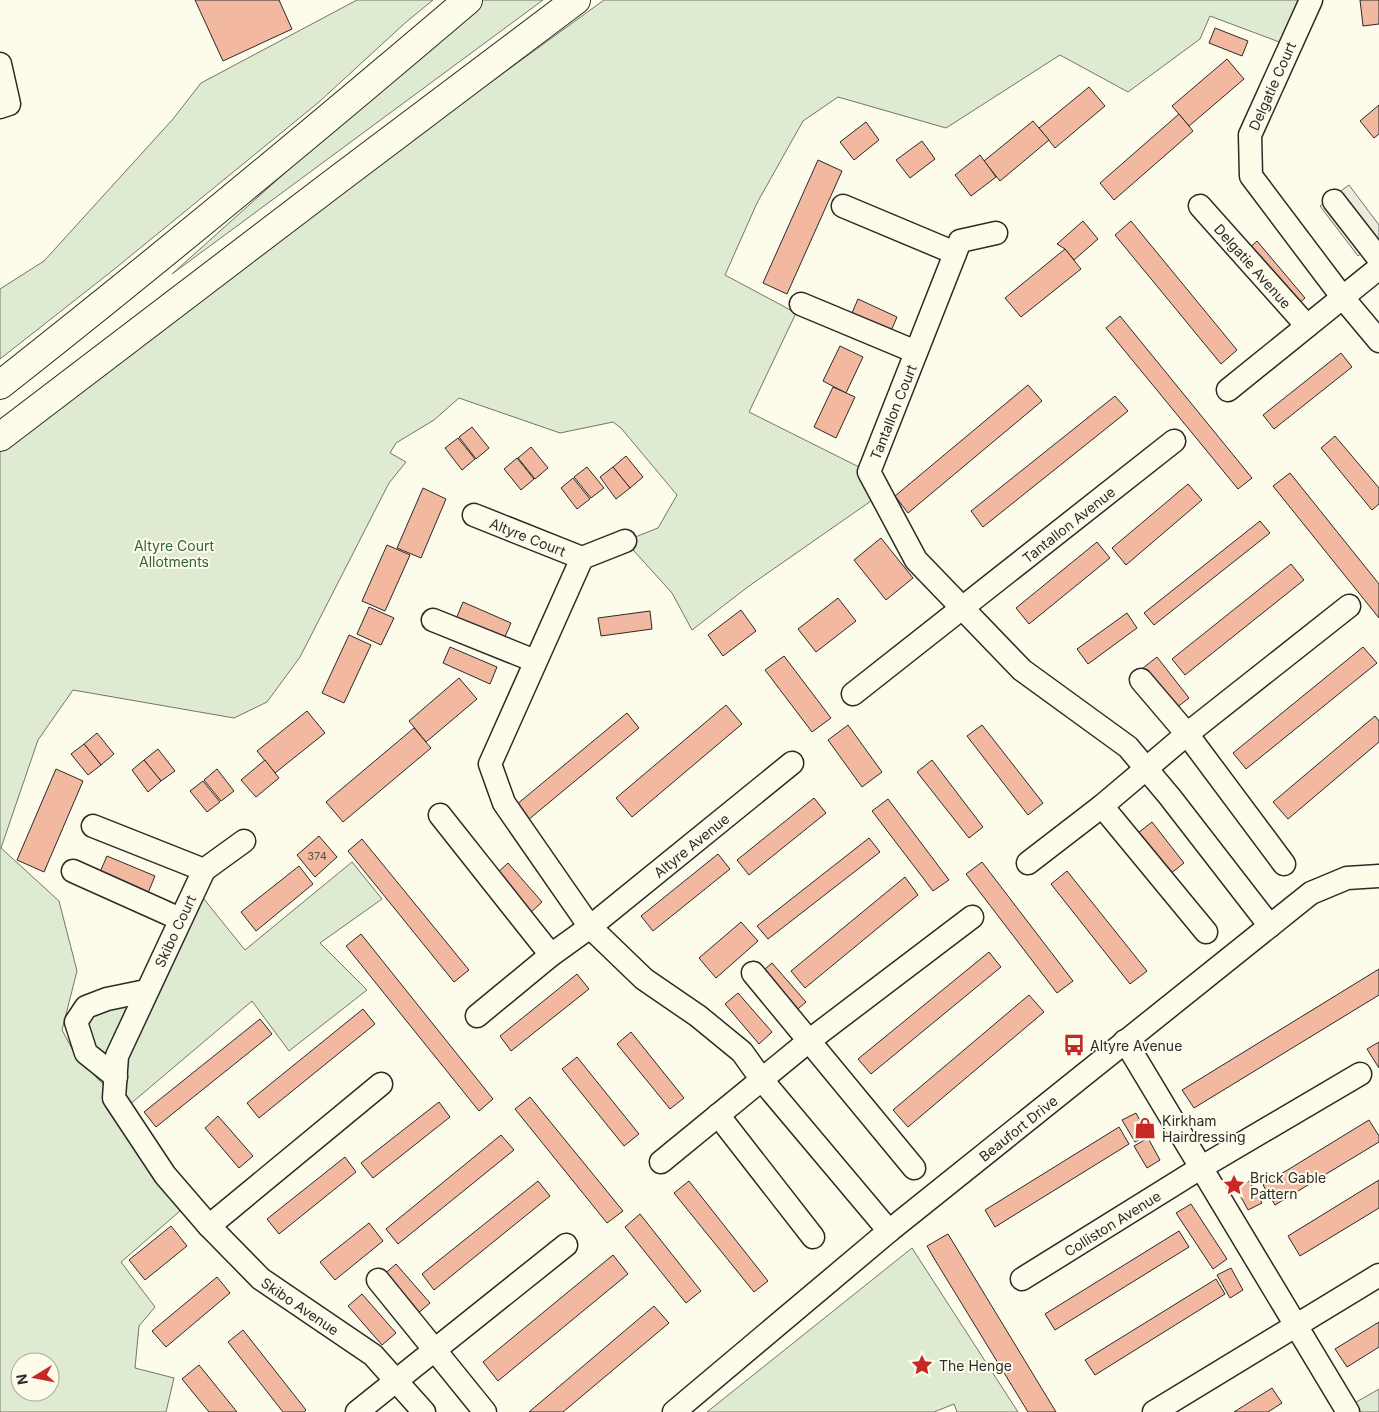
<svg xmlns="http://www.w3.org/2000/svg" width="1379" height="1412" font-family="Inter,sans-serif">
  <rect width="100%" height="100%" fill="#fdfbea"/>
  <!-- green -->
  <g fill="#deebd1" stroke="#74746e" fill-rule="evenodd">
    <polygon points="357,0 433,0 405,23 319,102 112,271 0,359 0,289 44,261 173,119 201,83"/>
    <polygon points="478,0 543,0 172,274"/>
    <path d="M604 0H1311L1290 46 1210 16 1200 39 1128 92 1060 55 946 128 838 97 803 121 757 203 725 275 796 313 749 412 869 472 881 494 749 586 692 630 672 593 625 541 658 528 677 495 621 428 613 422 560 433 459 398 434 420 396 443 390 453 406 462 389 483 300 657 267 702 234 718 73 690 38 740 1 848 59 901 77 971 62 1030 77 1058 103 1084 107 1109 180 1211 121 1262 155 1307 139 1326 135 1368 174 1378 166 1412H0V451L297 223ZM20 1362H50V1392H20Z"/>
    <polygon points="352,862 382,899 320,943 367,990 289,1051 252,1001 122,1111 86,1053 86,1007 146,991 195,888 245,950"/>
    <polygon points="912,1248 1018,1412 957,1412 954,1404 934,1412 707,1412"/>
    <polygon points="1379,1389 1379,1412 1339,1412"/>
  </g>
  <!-- parking -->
  <polygon fill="#eceadb" stroke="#74746e" points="1349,185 1379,225 1379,240 1358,256 1320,206"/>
  <!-- building -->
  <g fill="#f2b8a0" stroke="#2b2b2b">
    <polygon points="195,0 279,0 292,29 223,61"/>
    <polygon points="1360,0 1379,0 1379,24 1363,26"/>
    <polygon points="1215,28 1248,41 1242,56 1209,43"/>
    <polygon points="1227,59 1244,79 1189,126 1172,106"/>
    <polygon points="1089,87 1105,106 1055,148 1039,128"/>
    <polygon points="1379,105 1379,134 1374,138 1360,121"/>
    <polygon points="1179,114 1193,131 1114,200 1100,183"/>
    <polygon points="1033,121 1049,140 1000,181 984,161"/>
    <polygon points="866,122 879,140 854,160 840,142"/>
    <polygon points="922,141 935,159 910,178 896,160"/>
    <polygon points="980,155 996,177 971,196 955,175"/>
    <polygon points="818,160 842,171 787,294 763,283"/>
    <polygon points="1083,221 1098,239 1074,260 1065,249 1057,244"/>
    <polygon points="1131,221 1237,350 1221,364 1115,235"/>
    <polygon points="1257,241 1305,298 1295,307 1247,250"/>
    <polygon points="1065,249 1081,269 1021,317 1005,298"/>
    <polygon points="858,299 897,317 891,331 852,313"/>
    <polygon points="1120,316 1252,478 1238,489 1106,328"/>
    <polygon points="840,346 863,357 846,393 823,381"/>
    <polygon points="1341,353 1352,367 1274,429 1263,415"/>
    <polygon points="1028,385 1042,401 908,513 895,496"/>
    <polygon points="833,387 855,397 836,438 814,427"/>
    <polygon points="1115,396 1128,411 983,527 971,511"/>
    <polygon points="472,427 489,448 476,459 459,437"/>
    <polygon points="1335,436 1379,488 1379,504 1372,510 1321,448"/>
    <polygon points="458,438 475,459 462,470 445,448"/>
    <polygon points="531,447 548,468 535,479 518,458"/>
    <polygon points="626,456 643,477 630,488 613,467"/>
    <polygon points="517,458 534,479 521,490 504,469"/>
    <polygon points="587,467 604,488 591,498 574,477"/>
    <polygon points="613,467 630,488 616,499 600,477"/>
    <polygon points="1290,473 1379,584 1379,618 1273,486"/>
    <polygon points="573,478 590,499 577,509 561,488"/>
    <polygon points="1188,484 1202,500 1126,565 1112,548"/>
    <polygon points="423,488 446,499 421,558 397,548"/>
    <polygon points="1260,521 1270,533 1154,625 1144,613"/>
    <polygon points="881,538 913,578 886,600 854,560"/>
    <polygon points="1097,542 1110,558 1029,624 1016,608"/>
    <polygon points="387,545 410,555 385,611 362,601"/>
    <polygon points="1291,564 1304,580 1185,675 1172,659"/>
    <polygon points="838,598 856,621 816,652 798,629"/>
    <polygon points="463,602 511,623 504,639 456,619"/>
    <polygon points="369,607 394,618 381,645 357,634"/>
    <polygon points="741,610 756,631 723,656 708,635"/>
    <polygon points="650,611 652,629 601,636 598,618"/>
    <polygon points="1127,613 1137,628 1088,664 1077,649"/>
    <polygon points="349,635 371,645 344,703 322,693"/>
    <polygon points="450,647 497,667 490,684 443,663"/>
    <polygon points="1363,647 1377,663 1246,769 1233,753"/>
    <polygon points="784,656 831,718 812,732 765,670"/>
    <polygon points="1157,657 1189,698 1175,709 1143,668"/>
    <polygon points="459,678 477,699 426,742 409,721"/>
    <polygon points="726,705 742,724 632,817 616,798"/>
    <polygon points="307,711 325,733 275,773 257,751"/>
    <polygon points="627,713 639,728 528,820 516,805"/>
    <polygon points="1375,716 1379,721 1379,742 1288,819 1273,802"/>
    <polygon points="848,725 882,772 862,787 828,740"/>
    <polygon points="982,725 1043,803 1028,815 967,736"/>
    <polygon points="414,728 431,748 343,822 326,802"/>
    <polygon points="97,733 114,754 101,765 84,744"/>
    <polygon points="84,744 101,765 88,775 71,754"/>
    <polygon points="158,749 175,771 161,781 144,760"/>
    <polygon points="144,760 161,781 148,792 132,770"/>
    <polygon points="265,760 279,778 256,797 241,780"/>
    <polygon points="932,760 983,827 969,838 917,772"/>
    <polygon points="56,769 83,781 44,872 17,860"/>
    <polygon points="217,769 234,791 221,801 204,780"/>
    <polygon points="203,781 220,802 207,812 190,791"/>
    <polygon points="814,798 826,813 749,875 737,860"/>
    <polygon points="888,799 949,880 933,891 872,811"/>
    <polygon points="1152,822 1184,863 1170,874 1138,833"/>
    <polygon points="319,836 337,857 315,877 297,855"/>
    <polygon points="869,838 880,852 768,939 757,926"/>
    <polygon points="362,839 469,970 454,982 348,851"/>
    <polygon points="718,854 730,869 653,931 641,916"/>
    <polygon points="107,856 155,876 148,893 100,872"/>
    <polygon points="982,862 1073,981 1057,993 966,874"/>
    <polygon points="508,863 542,902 529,914 495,875"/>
    <polygon points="299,866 313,884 256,931 241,912"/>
    <polygon points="1067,871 1147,971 1130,984 1051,884"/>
    <polygon points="905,877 918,895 805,988 791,971"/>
    <polygon points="741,922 758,941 716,978 699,958"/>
    <polygon points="361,934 493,1099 479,1111 346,946"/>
    <polygon points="989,952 1001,967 871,1074 858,1059"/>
    <polygon points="772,963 806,1002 792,1014 758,975"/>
    <polygon points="1379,969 1379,995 1194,1108 1182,1090"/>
    <polygon points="577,974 589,989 511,1051 500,1036"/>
    <polygon points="738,993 772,1032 759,1044 725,1004"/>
    <polygon points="1029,995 1044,1012 908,1127 893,1110"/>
    <polygon points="363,1009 375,1024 259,1118 247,1103"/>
    <polygon points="260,1019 272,1034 156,1127 144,1112"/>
    <polygon points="631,1032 684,1098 670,1109 617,1044"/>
    <polygon points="1379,1042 1379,1068 1367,1049"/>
    <polygon points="577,1057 639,1134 624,1146 562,1069"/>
    <polygon points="530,1097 623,1211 607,1223 515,1109"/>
    <polygon points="439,1102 450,1117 373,1178 361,1163"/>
    <polygon points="1136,1113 1148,1135 1135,1142 1122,1120"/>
    <polygon points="218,1116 253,1156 239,1168 205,1128"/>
    <polygon points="1369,1120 1379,1136 1379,1142 1275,1205 1263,1185"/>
    <polygon points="1119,1127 1129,1144 995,1227 985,1210"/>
    <polygon points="501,1135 514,1150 398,1244 386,1229"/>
    <polygon points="1148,1138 1160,1160 1147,1168 1134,1146"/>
    <polygon points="345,1157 356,1172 279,1234 267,1219"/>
    <polygon points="1379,1180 1379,1208 1300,1256 1288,1236"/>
    <polygon points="538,1181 550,1196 434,1290 422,1274"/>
    <polygon points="689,1181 768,1281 754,1292 674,1193"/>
    <polygon points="1249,1181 1262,1203 1248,1210 1236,1188"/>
    <polygon points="1191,1204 1227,1259 1213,1269 1176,1213"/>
    <polygon points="640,1214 701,1291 686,1303 625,1227"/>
    <polygon points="369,1223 383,1241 335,1280 320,1262"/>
    <polygon points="171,1226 187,1246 145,1280 129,1260"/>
    <polygon points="1179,1231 1189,1247 1055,1330 1045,1314"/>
    <polygon points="948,1234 1056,1412 1028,1412 935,1260 927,1246"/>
    <polygon points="613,1255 628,1274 498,1381 483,1362"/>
    <polygon points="396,1264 430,1303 416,1315 382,1276"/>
    <polygon points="1231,1268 1243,1290 1230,1298 1217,1275"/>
    <polygon points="217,1277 230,1293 166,1347 152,1331"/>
    <polygon points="1216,1279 1225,1294 1095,1375 1085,1360"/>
    <polygon points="362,1294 396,1333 382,1345 348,1306"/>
    <polygon points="654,1306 669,1323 563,1412 529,1412"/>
    <polygon points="1379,1322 1379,1347 1347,1367 1335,1349"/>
    <polygon points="243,1330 306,1410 304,1412 283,1412 228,1342"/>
    <polygon points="199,1365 237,1412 209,1412 182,1379"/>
    <polygon points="1272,1388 1282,1403 1268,1412 1234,1412"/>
  </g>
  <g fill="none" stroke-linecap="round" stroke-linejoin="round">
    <!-- minor casing -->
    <g stroke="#2b2b2b" stroke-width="25">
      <g id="minor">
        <polyline points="1311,0 1250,135 1251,176 1343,298 1379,341"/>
        <polyline points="0,64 9,104 0,107"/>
        <polyline points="1334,201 1379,259"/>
        <polyline points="843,206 955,253"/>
        <path id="s1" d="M1200 206 1307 326"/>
        <polyline points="996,233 960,241 869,472 916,560 1022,670 1128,747 1170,797 1270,926"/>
        <polyline points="801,304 916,352"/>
        <polyline points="1228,390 1379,268"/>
        <path id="s2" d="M474 515 582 558"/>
        <polyline points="625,541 582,558 490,764 504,803 590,927 644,979 698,1016 742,1052 762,1080 889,1231"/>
        <polyline points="433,620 535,661"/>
        <polyline points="1141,680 1187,734 1284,864"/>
        <path id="s3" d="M853 694 1174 441"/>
        <polyline points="1102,806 1206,932"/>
        <polyline points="440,815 551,955"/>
        <polyline points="93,826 204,870 244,841"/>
        <polyline points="1028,863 1102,806 1187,734 1349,606"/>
        <path id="s4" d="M204 870 117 1056 114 1098 165 1175 209 1226 261 1279 373 1355 424 1412"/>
        <polyline points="73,871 180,919"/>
        <polyline points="753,973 914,1168"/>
        <path id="s5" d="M477 1016 551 955 590 927 792 763"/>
        <polyline points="1125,1041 1348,1412"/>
        <polyline points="116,1077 86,1053 76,1022 86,1007 107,999 146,991"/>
        <polyline points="718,1115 813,1237"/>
        <polyline points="661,1162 810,1040 972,917"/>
        <polyline points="209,1226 381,1084"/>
        <path id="s6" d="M1022 1279 1202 1167 1360 1074"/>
        <polyline points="378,1280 485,1412"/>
        <polyline points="357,1412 566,1245"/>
        <path id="s7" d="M674 1412 889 1231 1311 893 1347 878 1379 876"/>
        <polyline points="1154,1412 1379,1275"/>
      </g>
    </g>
    <!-- highway casing -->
    <g stroke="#2b2b2b" stroke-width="30">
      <g id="highway">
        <path d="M0 385C159 260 314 131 468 0"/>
        <polyline points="0,437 332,184 576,0"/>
      </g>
    </g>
    <!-- minor -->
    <use href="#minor" stroke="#fdfbea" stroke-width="22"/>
    <!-- highway -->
    <use href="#highway" stroke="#fdfbea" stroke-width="28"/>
  </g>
  <!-- icons -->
  <defs>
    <g id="bus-bare" transform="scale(1.725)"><path d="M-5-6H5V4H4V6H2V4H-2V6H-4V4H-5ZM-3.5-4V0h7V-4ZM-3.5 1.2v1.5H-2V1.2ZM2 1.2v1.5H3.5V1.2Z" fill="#c62828" stroke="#fdfbea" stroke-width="2.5" paint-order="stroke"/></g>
    <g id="shop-bare" transform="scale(1.725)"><path d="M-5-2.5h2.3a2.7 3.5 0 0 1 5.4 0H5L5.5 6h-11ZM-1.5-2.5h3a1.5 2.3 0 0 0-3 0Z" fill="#c62828" stroke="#fdfbea" stroke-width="2.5" paint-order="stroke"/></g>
    <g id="sight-bare" transform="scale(1.725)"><path d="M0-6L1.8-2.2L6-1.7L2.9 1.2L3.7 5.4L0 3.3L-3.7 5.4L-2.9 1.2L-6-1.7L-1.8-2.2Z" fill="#c62828" stroke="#fdfbea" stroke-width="2.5" paint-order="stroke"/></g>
  </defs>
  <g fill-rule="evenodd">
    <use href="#bus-bare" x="1074" y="1045"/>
    <use href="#shop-bare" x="1145" y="1128"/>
    <use href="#sight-bare" x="1234" y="1185"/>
    <use href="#sight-bare" x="922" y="1365"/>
  </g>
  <g text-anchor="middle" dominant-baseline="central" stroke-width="4" stroke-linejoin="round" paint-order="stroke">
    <!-- number labels -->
    <g font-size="11" fill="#5d4e48">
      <text x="317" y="856">374</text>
    </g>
    <!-- street labels -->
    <g font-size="14" fill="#2b2b2b" stroke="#fdfbea">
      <text transform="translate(1272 86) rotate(-66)">Delgatie Court</text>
      <text stroke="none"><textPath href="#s1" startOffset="80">Delgatie Avenue</textPath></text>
      <text transform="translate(893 412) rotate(-68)">Tantallon Court</text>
      <text stroke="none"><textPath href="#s3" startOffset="274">Tantallon Avenue</textPath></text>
      <text stroke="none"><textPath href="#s2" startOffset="58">Altyre Court</textPath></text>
      <text stroke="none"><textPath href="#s5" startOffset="274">Altyre Avenue</textPath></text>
      <text transform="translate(175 931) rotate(-65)">Skibo Court</text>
      <text stroke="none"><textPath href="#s7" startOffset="446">Beaufort Drive</textPath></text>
      <text stroke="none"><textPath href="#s6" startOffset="106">Colliston Avenue</textPath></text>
      <text stroke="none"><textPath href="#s4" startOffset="529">Skibo Avenue</textPath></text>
    </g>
    <!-- park labels -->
    <g font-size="14" fill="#34623c" stroke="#fdfbea">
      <text x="174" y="545">Altyre Court<tspan x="174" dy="16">Allotments</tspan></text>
    </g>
    <!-- poi labels -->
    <g font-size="14" fill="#2b2b2b" stroke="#fdfbea" text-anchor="start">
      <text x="1090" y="1045">Altyre Avenue</text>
      <text x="1162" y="1120">Kirkham<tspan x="1162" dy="16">Hairdressing</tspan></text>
      <text x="1250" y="1177">Brick Gable<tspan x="1250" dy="16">Pattern</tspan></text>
      <text x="939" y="1365">The Henge</text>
    </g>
  </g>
  <!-- north arrow -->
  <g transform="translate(35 1377) rotate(260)"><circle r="24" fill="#fdfbea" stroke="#a9a89e"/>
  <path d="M0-4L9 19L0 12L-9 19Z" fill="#c62828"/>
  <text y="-8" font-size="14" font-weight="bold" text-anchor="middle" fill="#2b2b2b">N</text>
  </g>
</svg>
